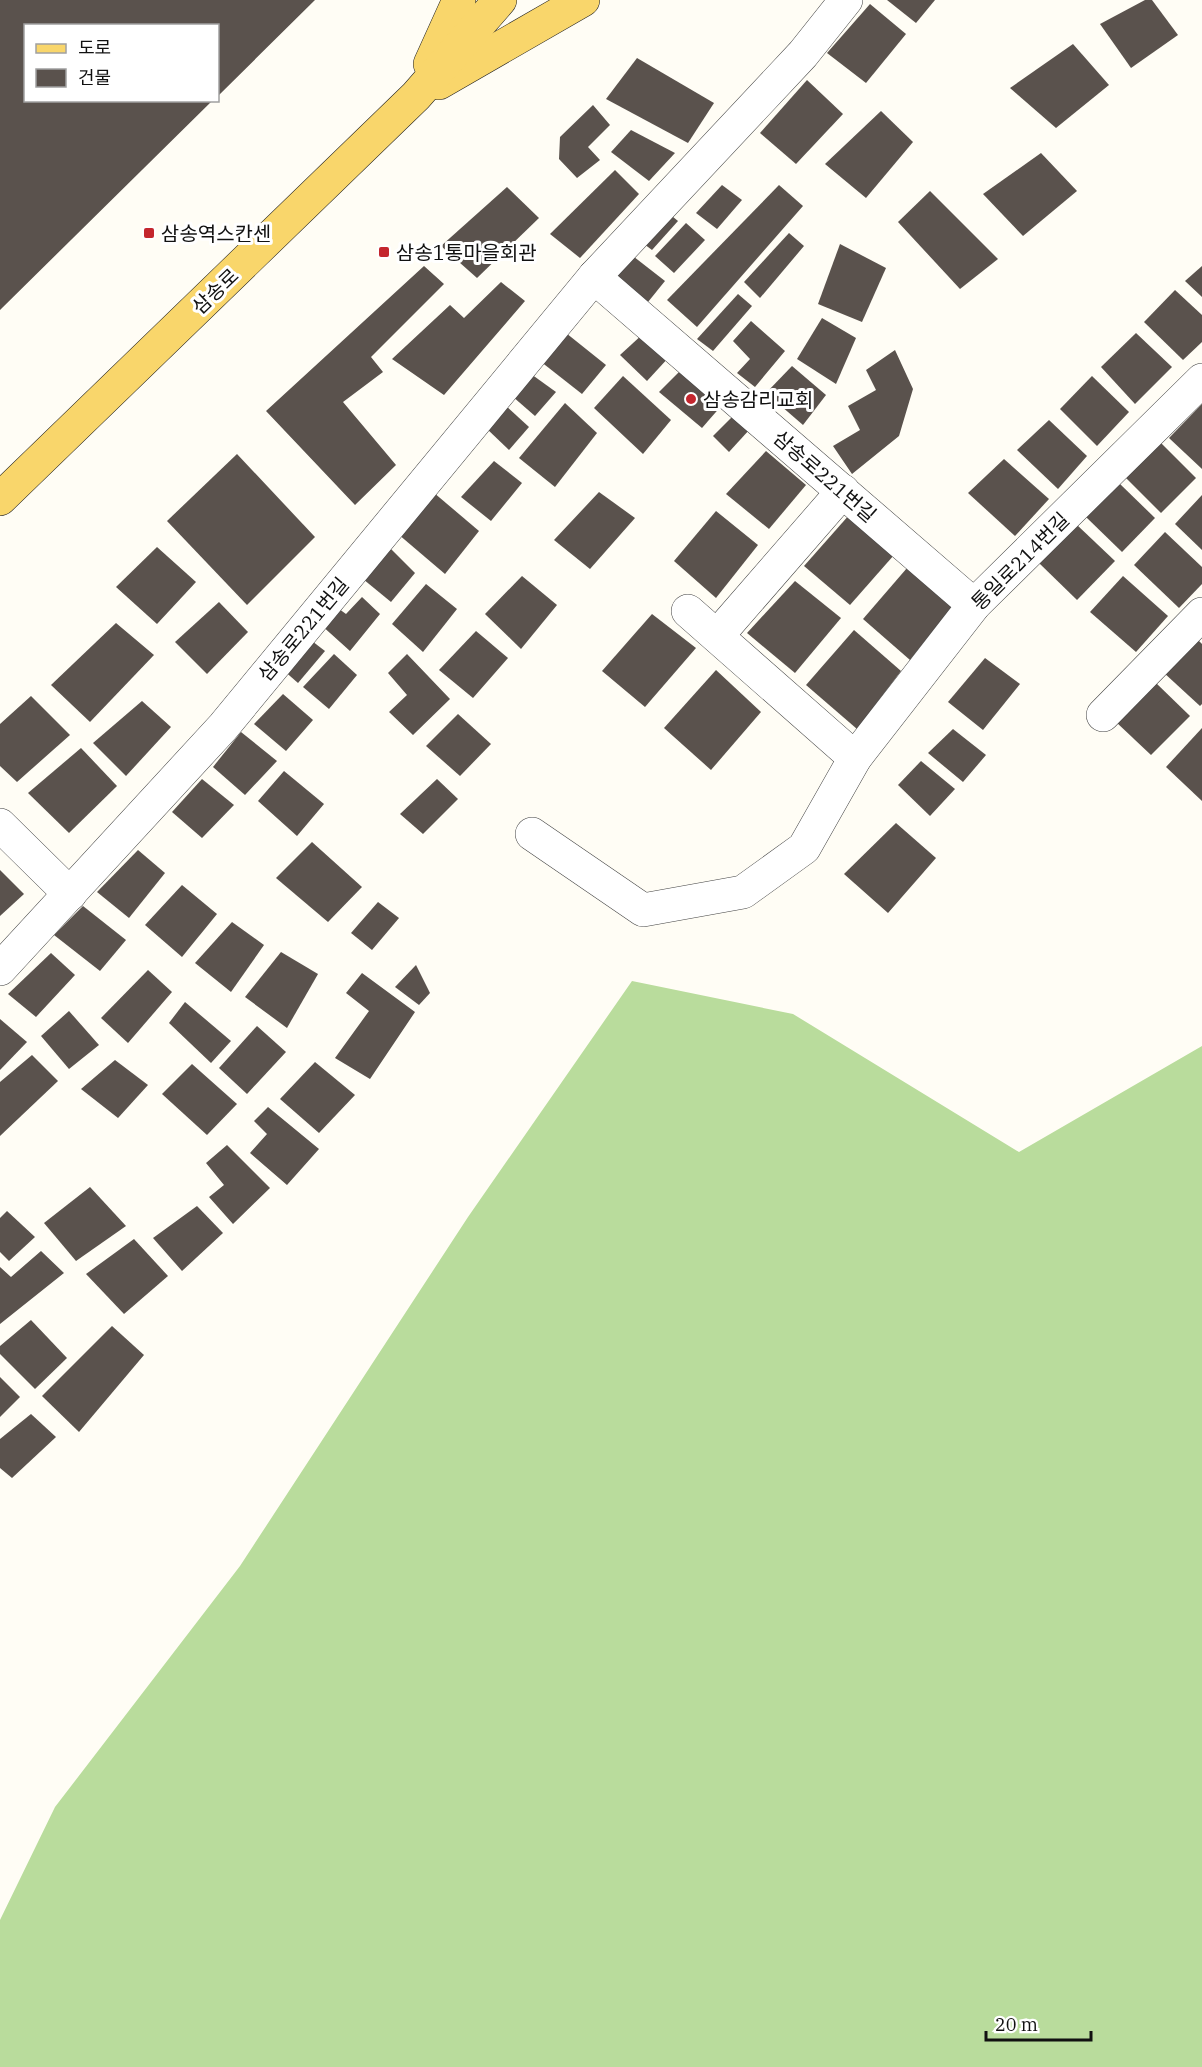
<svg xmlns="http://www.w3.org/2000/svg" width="1202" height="2067" font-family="'IBM Plex Serif','Noto Sans KR',serif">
  <rect width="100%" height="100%" fill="#fffdf5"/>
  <!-- forest -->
  <polygon fill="#b9dc9c" points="632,981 793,1014 1019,1152 1202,1046 1202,2067 0,2067 0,1920 55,1807 240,1566 468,1217"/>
  <!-- building -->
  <g fill="#5a524d">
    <polygon points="0,0 315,0 218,96 218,26 26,26 26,100 213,100 0,310"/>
    <polygon points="887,0 935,0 916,23"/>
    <polygon points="1145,0 1152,0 1178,35 1131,68 1100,24"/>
    <polygon points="870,4 906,34 866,83 827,53"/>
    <polygon points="1073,44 1109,85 1056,128 1010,88"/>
    <polygon points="637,58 714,103 688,143 606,99"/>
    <polygon points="807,80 843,114 796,164 760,133"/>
    <polygon points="593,105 610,125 588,147 600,160 577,178 559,159 560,137"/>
    <polygon points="881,111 913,142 866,198 825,164"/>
    <polygon points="631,130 675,153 649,181 611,152"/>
    <polygon points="1041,153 1077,191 1023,236 983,194"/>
    <polygon points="615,170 639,194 580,258 550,234"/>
    <polygon points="722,185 742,200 717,229 696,213"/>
    <polygon points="779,185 803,206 697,327 667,300"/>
    <polygon points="507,187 539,218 477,278 441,246"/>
    <polygon points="930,191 998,259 960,289 898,222"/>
    <polygon points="667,212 678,221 652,250 640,241"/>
    <polygon points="686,223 705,240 674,273 655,256"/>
    <polygon points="789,233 804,246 760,298 744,282"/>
    <polygon points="840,244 886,268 862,322 818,304"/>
    <polygon points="629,253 665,281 648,302 612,272"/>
    <polygon points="424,266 444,284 371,357 383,372 343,402 396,465 355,505 266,411"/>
    <polygon points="1202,266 1202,297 1185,281"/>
    <polygon points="501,282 525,301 444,395 392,359 450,305 464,318"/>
    <polygon points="1175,290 1202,315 1202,342 1183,360 1144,322"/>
    <polygon points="738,294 752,306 713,351 697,339"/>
    <polygon points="822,318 856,338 836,384 797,359"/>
    <polygon points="751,321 785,351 755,387 737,373 750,359 733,341"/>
    <polygon points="566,333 606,365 582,394 540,361"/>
    <polygon points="644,333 670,356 647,381 620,355"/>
    <polygon points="1136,333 1172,367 1135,404 1101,367"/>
    <polygon points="895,350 913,389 899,436 852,474 833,446 860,430 848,406 876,390 866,370"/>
    <polygon points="792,366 826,395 803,425 766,393"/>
    <polygon points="683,368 722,405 702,428 659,392"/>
    <polygon points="531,374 556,392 535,416 512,396"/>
    <polygon points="623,376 671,420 643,454 594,408"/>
    <polygon points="1092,376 1129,412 1097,446 1060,409"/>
    <polygon points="565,403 597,433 555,487 519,458"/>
    <polygon points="1202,404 1202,469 1169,438"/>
    <polygon points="505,405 529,427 509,450 486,428"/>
    <polygon points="733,416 750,429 729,452 713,436"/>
    <polygon points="1049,420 1087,456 1058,489 1017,450"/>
    <polygon points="1160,442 1196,478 1161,513 1125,477"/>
    <polygon points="766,451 806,485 769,529 726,494"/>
    <polygon points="237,454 315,537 247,605 167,521"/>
    <polygon points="1004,459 1049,499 1015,536 968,493"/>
    <polygon points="494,461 522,483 491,521 461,497"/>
    <polygon points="1119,483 1155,518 1122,552 1086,517"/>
    <polygon points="433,492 479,531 445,574 398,534"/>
    <polygon points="599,492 635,518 590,569 554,540"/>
    <polygon points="1202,495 1202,550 1175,524"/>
    <polygon points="716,511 758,545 716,598 674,561"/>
    <polygon points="850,514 894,555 850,605 804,566"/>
    <polygon points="1076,524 1115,561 1077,600 1039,563"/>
    <polygon points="1165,532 1202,567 1202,584 1179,608 1134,565"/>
    <polygon points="157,547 196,582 157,624 116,587"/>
    <polygon points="389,547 415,573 391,602 363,579"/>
    <polygon points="907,568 954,604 910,660 863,619"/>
    <polygon points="522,576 557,605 521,649 485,614"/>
    <polygon points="1123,576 1168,616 1136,652 1090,612"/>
    <polygon points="795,581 841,618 795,673 747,633"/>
    <polygon points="426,584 457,609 423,652 392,624"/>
    <polygon points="362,597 380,614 350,651 320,624 335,606 346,614"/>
    <polygon points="219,602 248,632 207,674 175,642"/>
    <polygon points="652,614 696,648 645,707 602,671"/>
    <polygon points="116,623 154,655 90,722 51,685"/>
    <polygon points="854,630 901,671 857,729 806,685"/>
    <polygon points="476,631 508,658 473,698 439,670"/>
    <polygon points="308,638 325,651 298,683 282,669"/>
    <polygon points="1196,638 1202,644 1202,704 1200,706 1163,672"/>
    <polygon points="334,654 357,675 329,709 303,687"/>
    <polygon points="407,654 450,699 413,735 389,712 407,695 388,673"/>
    <polygon points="985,658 1020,684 983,730 948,702"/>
    <polygon points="716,670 761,712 711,770 664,728"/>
    <polygon points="1155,682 1190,716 1151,755 1116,722"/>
    <polygon points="283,694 313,720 286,751 254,724"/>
    <polygon points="31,696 70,735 17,782 0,766 0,724"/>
    <polygon points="142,701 171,727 126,776 93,743"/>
    <polygon points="458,714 491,744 460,776 426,746"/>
    <polygon points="1202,728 1202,801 1166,767"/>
    <polygon points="953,729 986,755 963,782 928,753"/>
    <polygon points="241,732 277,761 245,795 213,767"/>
    <polygon points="81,748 117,786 69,833 28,793"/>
    <polygon points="921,761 955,789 930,816 898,785"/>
    <polygon points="284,771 324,804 297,836 258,801"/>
    <polygon points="202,779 234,805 202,838 172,812"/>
    <polygon points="437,779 458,799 423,834 400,814"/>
    <polygon points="896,823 936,858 888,913 844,874"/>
    <polygon points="312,842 362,887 328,922 276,878"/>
    <polygon points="138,850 165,873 129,918 97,892"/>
    <polygon points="0,870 24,894 0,916"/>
    <polygon points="182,885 217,914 182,957 145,925"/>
    <polygon points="378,902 399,918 372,950 351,933"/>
    <polygon points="83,906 126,940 100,971 54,935"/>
    <polygon points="232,922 264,945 231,992 195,963"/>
    <polygon points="281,952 318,974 287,1028 245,997"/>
    <polygon points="51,953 75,975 36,1017 8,994"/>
    <polygon points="416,965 430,993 419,1005 395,987"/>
    <polygon points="148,970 172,992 128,1043 101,1018"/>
    <polygon points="362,973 415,1012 370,1079 335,1058 369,1011 346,993"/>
    <polygon points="185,1002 231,1041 211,1063 169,1023"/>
    <polygon points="69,1011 99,1045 69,1069 41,1036"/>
    <polygon points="0,1019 27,1042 0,1070"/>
    <polygon points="257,1026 286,1052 247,1094 219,1068"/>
    <polygon points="32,1055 58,1081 0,1136 0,1082"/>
    <polygon points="115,1060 148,1085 118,1118 81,1089"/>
    <polygon points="315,1062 355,1095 319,1133 280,1099"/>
    <polygon points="192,1064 237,1104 207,1135 162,1094"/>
    <polygon points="268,1107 319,1149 287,1185 250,1153 267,1134 254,1121"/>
    <polygon points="227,1145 270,1188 233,1224 209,1197 224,1185 206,1163"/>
    <polygon points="90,1187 126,1226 76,1261 44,1223"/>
    <polygon points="197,1206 223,1233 182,1271 153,1238"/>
    <polygon points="7,1211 35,1237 9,1261 0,1252 0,1218"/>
    <polygon points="134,1239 168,1276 124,1314 86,1274"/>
    <polygon points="41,1251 64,1273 0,1324 0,1267 11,1277"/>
    <polygon points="31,1320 67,1358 35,1389 0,1354 0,1346"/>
    <polygon points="112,1326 144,1355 79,1432 42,1396"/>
    <polygon points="0,1377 20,1397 0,1417"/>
    <polygon points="31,1414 56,1437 12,1478 0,1468 0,1439"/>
  </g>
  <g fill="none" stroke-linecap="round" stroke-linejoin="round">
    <!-- minor casing -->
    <g stroke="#444" stroke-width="34">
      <g id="minor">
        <polyline points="594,277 974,605"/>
        <polyline points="688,611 855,758"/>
        <polyline points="717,636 843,491"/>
        <polyline points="1103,715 1202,614"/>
        <polyline points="0,825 70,894"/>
        <polyline points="532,834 643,910 743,892 804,848 855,758 974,605 1202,380"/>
        <polyline points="0,969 223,727 594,277 803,54 846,0"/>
      </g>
    </g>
    <!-- primary casing -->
    <g stroke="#222" stroke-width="34">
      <g id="primary">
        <polyline points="430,64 459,0"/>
        <polyline points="439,83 583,0"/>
        <polyline points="0,499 416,96 500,0"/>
      </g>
    </g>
    <!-- minor -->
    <use href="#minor" stroke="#fff" stroke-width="33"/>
    <!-- primary -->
    <use href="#primary" stroke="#f9d66b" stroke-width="33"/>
  </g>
  <!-- markers -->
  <g fill="#c4262e" stroke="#fff" stroke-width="2">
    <rect x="143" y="227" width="12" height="12" rx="3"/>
    <rect x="378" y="246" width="12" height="12" rx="3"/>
    <circle cx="691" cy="399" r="6"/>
  </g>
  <g text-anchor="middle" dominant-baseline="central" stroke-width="6" stroke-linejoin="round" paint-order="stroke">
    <!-- poi labels -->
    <g font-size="20" fill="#111" stroke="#fff" text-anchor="start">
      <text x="161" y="233">삼송역스칸센</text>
      <text x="396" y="252">삼송1통마을회관</text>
      <text x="703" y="399">삼송감리교회</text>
    </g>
    <!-- street labels -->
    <g font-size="20" fill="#111" stroke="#fff">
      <text transform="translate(215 291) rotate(-44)">삼송로</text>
      <text transform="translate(825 476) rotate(41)">삼송로221번길</text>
      <text transform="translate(1020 561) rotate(-45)">통일로214번길</text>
      <text transform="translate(303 629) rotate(-50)">삼송로221번길</text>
    </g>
  </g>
  <!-- legend -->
  <rect x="24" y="24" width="195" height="78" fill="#ffffff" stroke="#a0a0a0" stroke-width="1.5"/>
  <rect x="36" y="44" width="30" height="9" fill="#f9d66b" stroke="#a0a0a0" stroke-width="1.5"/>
  <text x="78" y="54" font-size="18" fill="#111111">도로</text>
  <rect x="36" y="69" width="30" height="18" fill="#5a524d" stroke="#a0a0a0" stroke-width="1.5"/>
  <text x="78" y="84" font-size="18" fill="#111111">건물</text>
  <!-- scale -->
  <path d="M986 2031v9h105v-9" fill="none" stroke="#111111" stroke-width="3"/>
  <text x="995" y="2031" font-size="18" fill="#111111" stroke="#ffffff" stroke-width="4.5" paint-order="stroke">20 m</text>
</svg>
